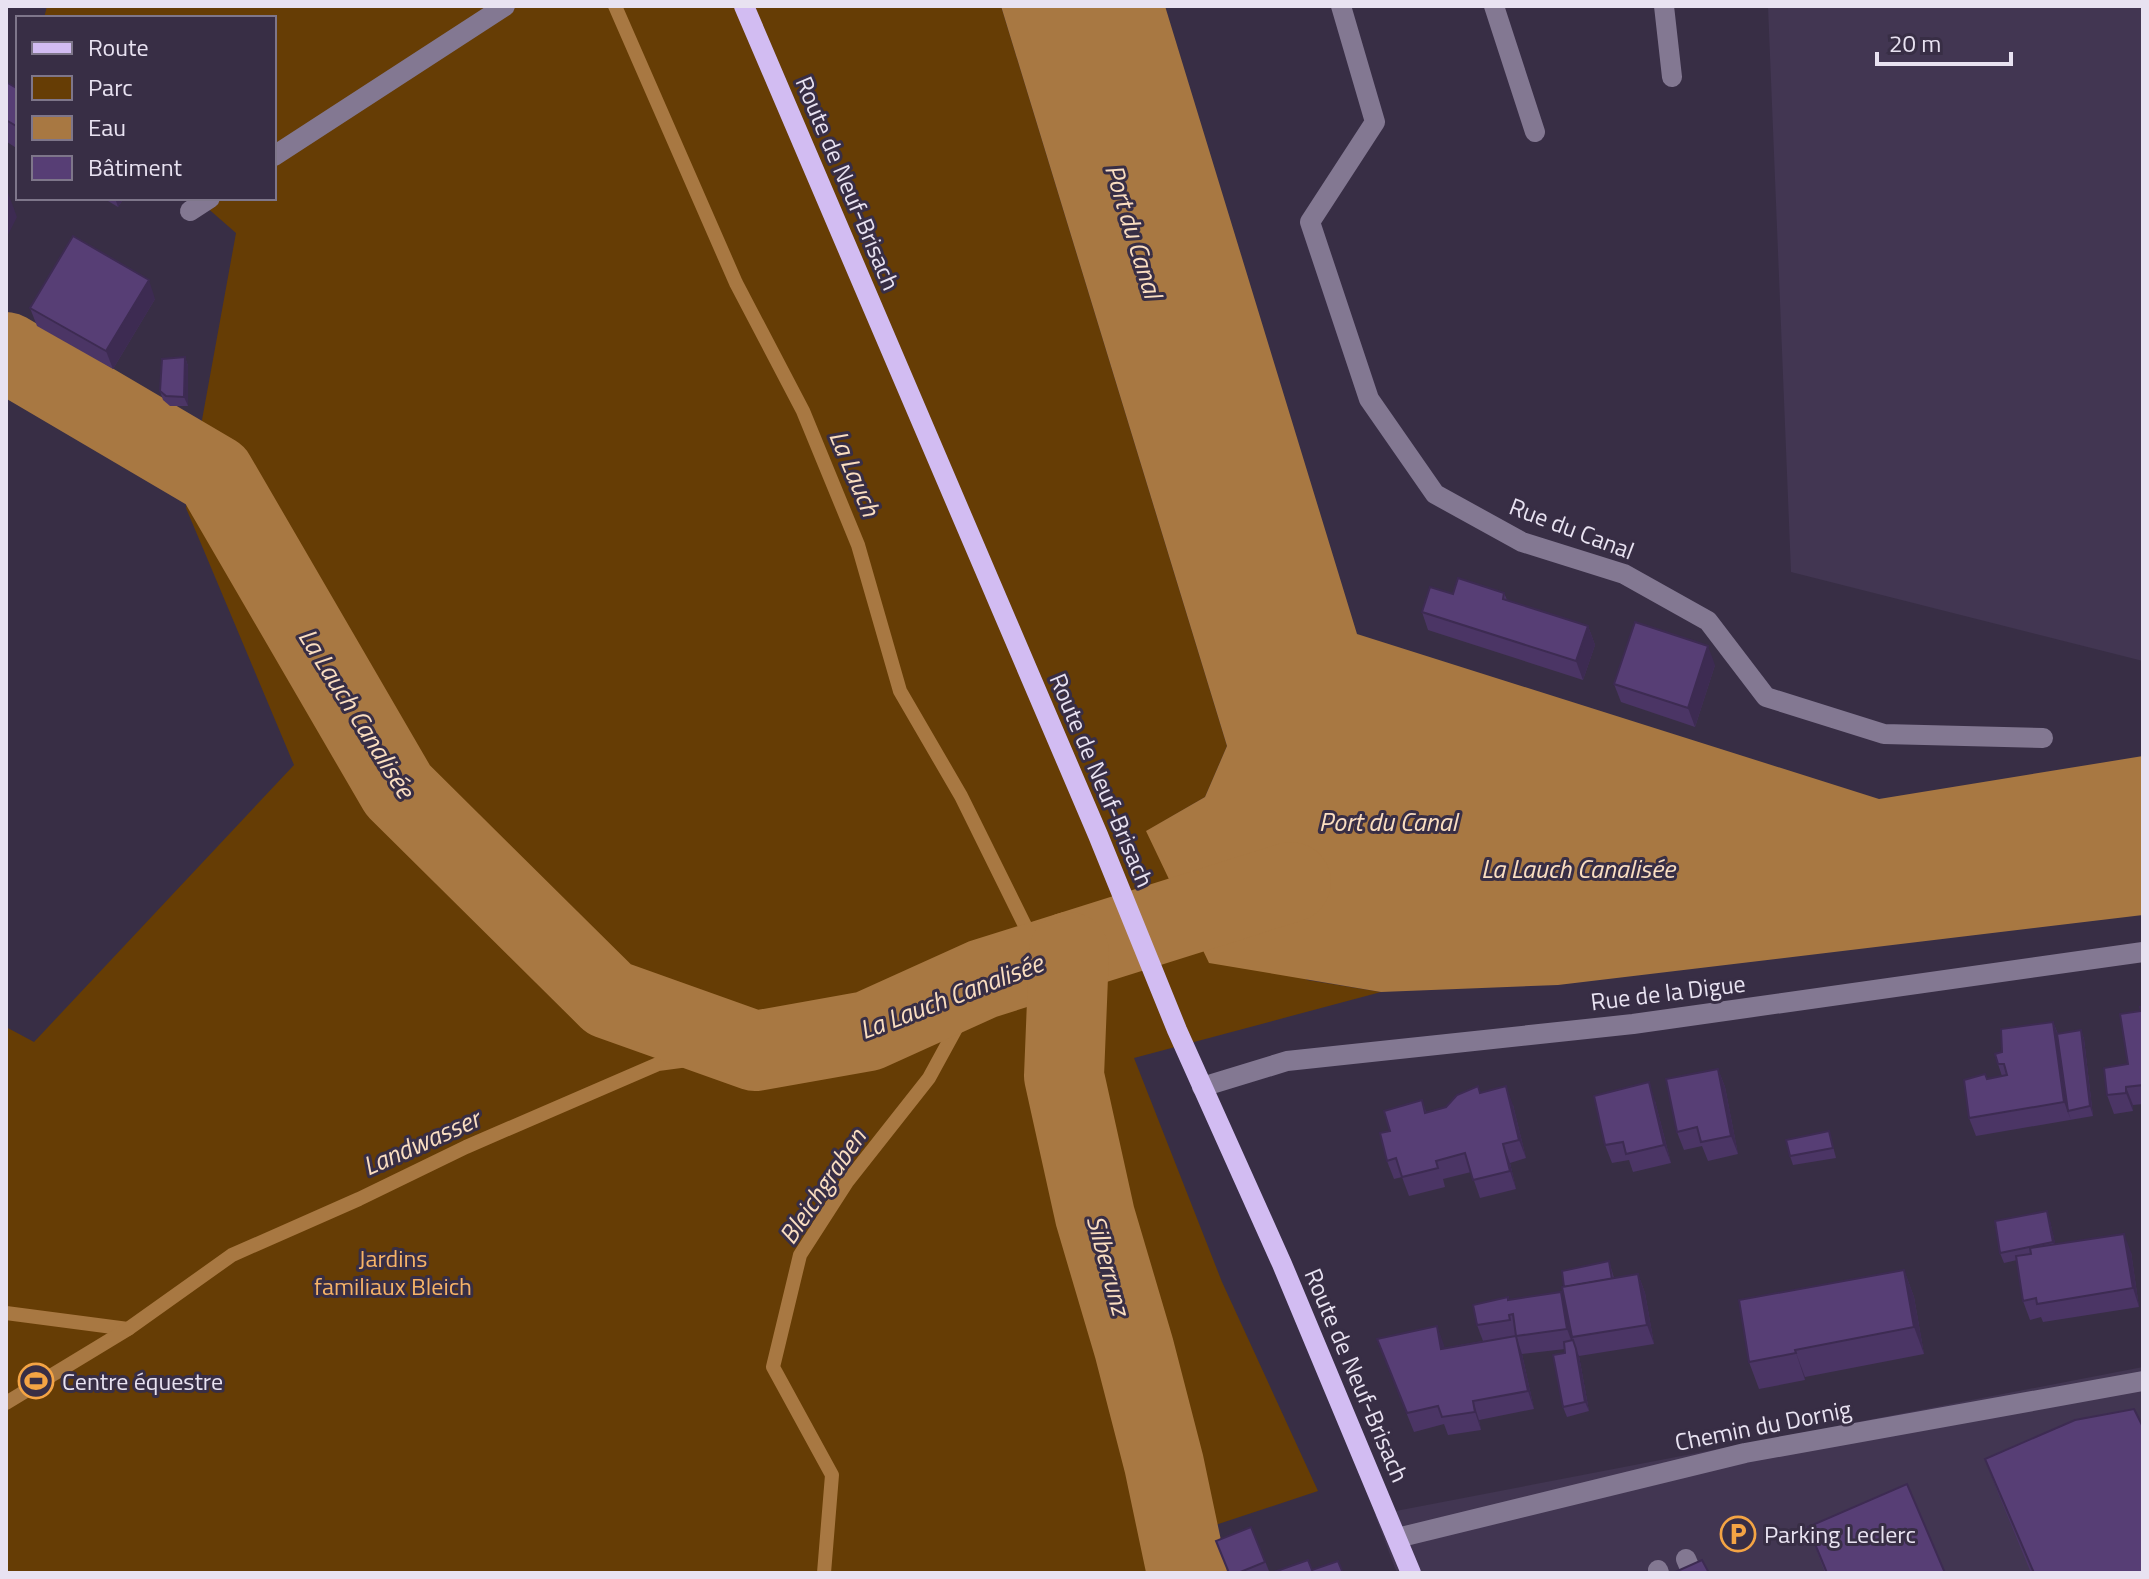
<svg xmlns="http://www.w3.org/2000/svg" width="2149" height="1579" font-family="'Titillium Web',sans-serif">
  <rect width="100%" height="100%" fill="#382e45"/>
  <!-- built -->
  <g fill="#423652">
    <polygon points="1768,6 2143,6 2143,661 1791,572"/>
    <polygon points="2143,1367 2143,1573 1397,1573 1375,1515"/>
  </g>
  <!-- green -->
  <polygon fill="#663d05" points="47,6 1001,6 1227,746 1205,797 1147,831 1307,980 1381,992 1134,1058 1222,1282 1318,1491 1161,1543 1163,1573 6,1573 6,1027 34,1042 294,765 186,508 236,233 196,198 274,198 274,18 44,18"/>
  <!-- water -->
  <polygon fill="#a87842" points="1001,6 1165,6 1357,634 1879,799 2143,756 2143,915 1558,985 1381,992 1209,963 1146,831 1205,797 1227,746"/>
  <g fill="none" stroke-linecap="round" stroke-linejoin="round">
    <!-- stream -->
    <g stroke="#a87842" stroke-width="14">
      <polyline points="615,6 736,283 803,411 858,545 900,691 961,796 1042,960"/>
      <polyline points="6,1313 128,1329"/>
      <polyline points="6,1403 128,1329 232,1255 359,1199 466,1147 658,1064 755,1051"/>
      <polyline points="824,1573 832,1475 773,1367 800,1255 847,1182 929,1078 983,979"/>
    </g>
    <!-- river -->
    <g stroke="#a87842" stroke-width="80">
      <polyline points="6,352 215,475 398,790 609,999 755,1051 868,1031 983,979 1291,882"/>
      <polyline points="1069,952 1064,1076 1095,1216 1134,1348 1164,1464 1187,1573"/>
    </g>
    <!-- minor -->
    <g stroke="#837892" stroke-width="20">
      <polyline points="1341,6 1375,122 1310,222 1369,399 1435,494 1522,542 1624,574 1708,621 1766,697 1884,734 2043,738"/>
      <polyline points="1494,6 1535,132"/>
      <polyline points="1664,6 1672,77"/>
      <polyline points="274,156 505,6"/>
      <polyline points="190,211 210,198"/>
      <polyline points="1202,1087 1287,1061 1633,1024 2143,952"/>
      <polyline points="1397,1538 1745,1453 2143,1381"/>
      <polyline points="1686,1559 1692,1573"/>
      <polyline points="1658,1570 1659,1573"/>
    </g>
    <!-- major -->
    <polyline stroke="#d2bcf2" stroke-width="20" points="744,6 1098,835 1177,1030 1282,1264 1411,1573"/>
  </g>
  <!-- wall -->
  <g fill="#4b3565">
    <polygon points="6,82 18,89 18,149 7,142 6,144"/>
    <polygon points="103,198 124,198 118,207"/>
    <polygon points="155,299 113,369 37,326 30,308"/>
    <polygon points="185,357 188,366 188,406 170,406 163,400 160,391"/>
    <polygon points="1504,593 1507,600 1588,626 1595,645 1583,680 1428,630 1422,612 1453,594"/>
    <polygon points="1715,665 1695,727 1621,702 1614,684"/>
    <polygon points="2143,1007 2143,1104 2133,1105 2133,1111 2114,1114 2107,1095 2128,1064 2141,1011"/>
    <polygon points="2053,1022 2058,1034 2081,1030 2084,1039 2093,1116 1976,1136 1969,1118 1987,1079 2002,1076 1998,1064 2002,1052"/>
    <polygon points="1718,1069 1725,1087 1738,1154 1708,1161 1702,1146 1684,1150 1677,1132"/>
    <polygon points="1480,1093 1513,1105 1526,1158 1510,1163 1516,1189 1480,1198 1471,1172 1443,1179 1445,1187 1409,1196 1402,1177 1394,1179 1387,1161 1390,1131 1422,1100 1426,1112 1446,1107"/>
    <polygon points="1655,1101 1671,1163 1633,1172 1629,1160 1612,1163 1605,1145"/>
    <polygon points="1829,1131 1836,1158 1793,1165 1790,1156"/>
    <polygon points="2050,1221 2055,1244 2131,1252 2139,1307 2043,1322 2041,1317 2030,1320 2023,1301 2017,1260 2004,1263 2000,1253"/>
    <polygon points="1609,1261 1614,1278 1638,1274 1645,1293 1654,1344 1579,1356 1589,1411 1567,1417 1563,1407 1565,1349 1522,1354 1534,1409 1479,1420 1481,1430 1448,1435 1444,1424 1414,1432 1377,1339 1437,1326 1444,1348 1483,1341 1477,1325 1508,1297 1509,1300 1566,1306"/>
    <polygon points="1904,1270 1914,1297 1924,1354 1805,1377 1805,1380 1759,1389 1749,1362"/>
    <polygon points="1985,1459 2143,1573 2031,1573 1998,1493"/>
    <polygon points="1251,1527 1269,1571 1265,1573 1229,1573"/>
    <polygon points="1808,1527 1945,1573 1825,1573"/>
  </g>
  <!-- shaded-wall -->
  <g fill="#3d2b52">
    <polygon points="7,190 17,217 6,239 6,192"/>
    <polygon points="115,198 124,198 118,207"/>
    <polygon points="149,280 155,299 113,369 106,351"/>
    <polygon points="185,357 188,366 188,406 184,397"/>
    <polygon points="1588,626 1595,645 1583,680 1576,661"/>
    <polygon points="1708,646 1715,665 1695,727 1688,708"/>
    <polygon points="2053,1022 2060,1040 2068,1111 2071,1120 2064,1102"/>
    <polygon points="2081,1030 2084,1039 2093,1116 2090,1106"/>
    <polygon points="1718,1069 1725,1087 1738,1154 1731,1136"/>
    <polygon points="1649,1082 1655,1101 1671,1163 1664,1145"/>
    <polygon points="1506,1086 1513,1105 1526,1158 1519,1140"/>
    <polygon points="2126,1087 2133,1105 2133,1111 2126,1093"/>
    <polygon points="1503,1144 1510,1163 1516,1189 1510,1171"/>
    <polygon points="2047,1211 2050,1221 2057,1251 2053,1242"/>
    <polygon points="2124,1234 2131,1252 2139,1307 2133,1288"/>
    <polygon points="1904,1270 1914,1297 1924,1354 1914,1327"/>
    <polygon points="1638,1274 1645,1293 1654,1344 1647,1325"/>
    <polygon points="1561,1292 1568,1311 1574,1348 1567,1329"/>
    <polygon points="1437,1326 1444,1345 1448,1367 1441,1349"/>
    <polygon points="1516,1336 1522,1354 1534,1409 1528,1391"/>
    <polygon points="1576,1349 1579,1356 1589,1411 1585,1402"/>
    <polygon points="1795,1350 1805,1377 1805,1380"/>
    <polygon points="1473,1401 1479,1420 1481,1430 1475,1412"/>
  </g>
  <!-- building -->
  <g fill="#573e75" stroke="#3d2b52" stroke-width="2">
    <polygon points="6,82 18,89 18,127 6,120"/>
    <polygon points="73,236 149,280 106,351 30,308"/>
    <polygon points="185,357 184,397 166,396 160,391 162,359"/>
    <polygon points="1458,578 1504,593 1503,599 1588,626 1576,661 1422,612 1430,587 1453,594"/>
    <polygon points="1635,622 1708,646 1688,708 1614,684"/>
    <polygon points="2140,1007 2143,1007 2143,1085 2126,1087 2126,1093 2107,1095 2104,1068 2128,1064 2120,1014 2141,1011"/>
    <polygon points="2053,1022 2064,1102 1969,1118 1964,1080 1985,1074 1987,1079 2007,1075 2004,1064 1998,1064 1995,1054 2002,1052 2001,1029"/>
    <polygon points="2081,1030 2090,1106 2068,1111 2057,1034"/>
    <polygon points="1718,1069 1731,1136 1701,1142 1697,1127 1677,1132 1666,1079"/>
    <polygon points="1649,1082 1664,1145 1626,1154 1623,1142 1605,1145 1594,1096"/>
    <polygon points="1478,1086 1480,1093 1506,1086 1519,1140 1503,1144 1510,1171 1473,1180 1465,1153 1436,1161 1438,1168 1402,1177 1396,1158 1387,1161 1380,1133 1390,1131 1384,1111 1422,1100 1425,1113 1446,1107 1457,1095"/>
    <polygon points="1829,1131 1833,1148 1790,1156 1786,1140"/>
    <polygon points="2047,1211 2053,1242 2000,1253 1995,1221"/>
    <polygon points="2124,1234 2133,1288 2037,1304 2036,1298 2023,1301 2016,1256 2031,1254 2030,1248"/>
    <polygon points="1609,1261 1612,1279 1564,1287 1562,1271"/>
    <polygon points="1904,1270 1914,1327 1795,1350 1796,1353 1749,1362 1739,1300"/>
    <polygon points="1638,1274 1647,1325 1572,1337 1562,1287"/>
    <polygon points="1561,1292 1567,1329 1516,1336 1528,1391 1473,1401 1475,1412 1442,1417 1438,1406 1407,1413 1377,1339 1437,1326 1441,1349 1516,1336 1513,1314 1509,1315 1510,1320 1477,1325 1473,1305 1508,1297 1508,1300"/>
    <polygon points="1573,1340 1576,1349 1585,1402 1563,1407 1553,1355 1565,1353 1564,1342"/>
    <polygon points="2134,1409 2143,1427 2143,1573 2034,1573 1985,1459 2075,1420"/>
    <polygon points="1907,1484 1945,1573 1827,1573 1808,1527"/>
    <polygon points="1251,1527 1265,1562 1238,1573 1229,1573 1216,1541"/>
    <polygon points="1308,1560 1312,1570 1338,1561 1343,1573 1271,1573"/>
    <polygon points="1702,1560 1709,1573 1673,1573"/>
  </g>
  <!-- icons -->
  <defs>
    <g id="stadium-ring" transform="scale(1.8)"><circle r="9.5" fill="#382e45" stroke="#f4a444" stroke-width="1.5"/><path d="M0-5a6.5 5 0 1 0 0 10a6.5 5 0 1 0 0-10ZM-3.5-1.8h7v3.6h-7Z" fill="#f4a444"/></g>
    <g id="parking-ring" transform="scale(1.8)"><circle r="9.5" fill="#382e45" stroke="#f4a444" stroke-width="1.5"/><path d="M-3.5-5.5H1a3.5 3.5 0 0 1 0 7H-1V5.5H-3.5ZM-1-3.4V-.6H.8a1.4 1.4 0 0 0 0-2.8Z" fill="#f4a444"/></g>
  </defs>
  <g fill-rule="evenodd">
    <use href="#stadium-ring" x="36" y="1381"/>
    <use href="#parking-ring" x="1738" y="1534"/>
  </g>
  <g text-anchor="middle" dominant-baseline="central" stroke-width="6" stroke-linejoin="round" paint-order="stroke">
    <!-- street labels -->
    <g font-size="24" fill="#e8e2f1" stroke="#382e45">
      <text transform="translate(848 183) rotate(67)">Route de Neuf-Brisach</text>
      <text transform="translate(1572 528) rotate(21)">Rue du Canal</text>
      <text transform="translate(1102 780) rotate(67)">Route de Neuf-Brisach</text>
      <text transform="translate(1668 992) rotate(-7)">Rue de la Digue</text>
      <text transform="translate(1357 1375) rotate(67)">Route de Neuf-Brisach</text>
      <text transform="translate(1763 1425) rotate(-11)">Chemin du Dornig</text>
    </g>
    <!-- park labels -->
    <g font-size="24" fill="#f7b367" stroke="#382e45">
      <text x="393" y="1258">Jardins<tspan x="393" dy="28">familiaux Bleich</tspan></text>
    </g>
    <!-- poi labels -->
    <g font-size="24" fill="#e8e2f1" stroke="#382e45" text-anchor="start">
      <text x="62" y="1381">Centre équestre</text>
      <text x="1764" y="1534">Parking Leclerc</text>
    </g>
    <!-- water labels -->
    <g font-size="26" font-style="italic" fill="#fadec1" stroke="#382e45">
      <text transform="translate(1134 231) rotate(73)">Port du Canal</text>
      <text transform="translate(855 473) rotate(67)">La Lauch</text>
      <text transform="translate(357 713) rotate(58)">La Lauch Canalisée</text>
      <text x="1388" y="821">Port du Canal</text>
      <text x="1578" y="868">La Lauch Canalisée</text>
      <text transform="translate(951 996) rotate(-21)">La Lauch Canalisée</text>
      <text transform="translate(421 1142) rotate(-24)">Landwasser</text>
      <text transform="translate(822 1186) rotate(-56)">Bleichgraben</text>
      <text transform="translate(1109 1265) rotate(75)">Silberrunz</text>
    </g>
  </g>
  <!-- border -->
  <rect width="2149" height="1579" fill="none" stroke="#e8e2f1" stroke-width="16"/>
  <!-- legend -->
  <rect x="16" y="16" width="260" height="184" fill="#382e45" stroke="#7e768a" stroke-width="2"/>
  <rect x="32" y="42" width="40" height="12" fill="#d2bcf2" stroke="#7e768a" stroke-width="2"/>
  <text x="88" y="56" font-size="24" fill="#e8e2f1">Route</text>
  <rect x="32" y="76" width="40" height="24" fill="#663d05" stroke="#7e768a" stroke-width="2"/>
  <text x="88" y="96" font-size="24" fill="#e8e2f1">Parc</text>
  <rect x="32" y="116" width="40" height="24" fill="#a87842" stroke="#7e768a" stroke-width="2"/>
  <text x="88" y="136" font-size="24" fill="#e8e2f1">Eau</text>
  <rect x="32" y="156" width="40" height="24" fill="#573e75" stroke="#7e768a" stroke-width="2"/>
  <text x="88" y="176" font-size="24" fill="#e8e2f1">Bâtiment</text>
  <!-- scale -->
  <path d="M1877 52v12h134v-12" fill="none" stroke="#e8e2f1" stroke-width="4"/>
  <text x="1889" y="52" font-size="24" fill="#e8e2f1" stroke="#382e45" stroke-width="6" paint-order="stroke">20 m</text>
</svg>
